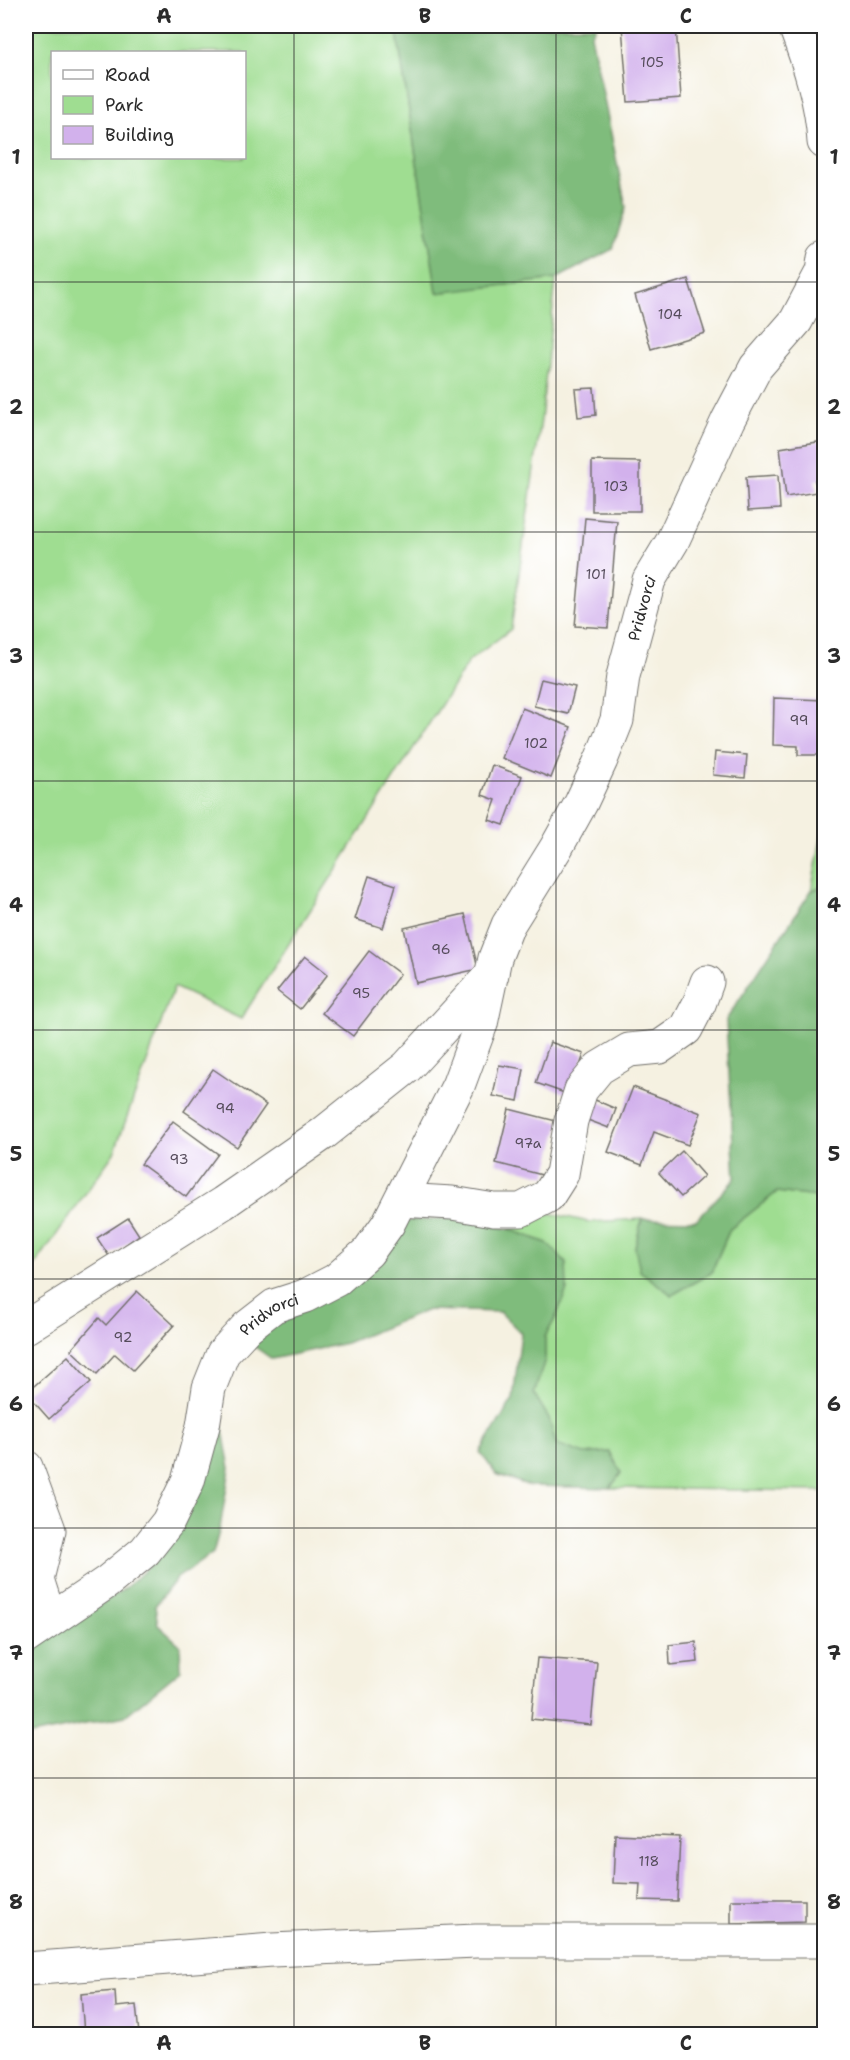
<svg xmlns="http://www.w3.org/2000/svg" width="850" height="2060" font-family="'Shantell Sans',sans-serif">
  <rect width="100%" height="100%" fill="#fff"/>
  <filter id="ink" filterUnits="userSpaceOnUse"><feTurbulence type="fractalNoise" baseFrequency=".0167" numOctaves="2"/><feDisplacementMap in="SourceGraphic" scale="12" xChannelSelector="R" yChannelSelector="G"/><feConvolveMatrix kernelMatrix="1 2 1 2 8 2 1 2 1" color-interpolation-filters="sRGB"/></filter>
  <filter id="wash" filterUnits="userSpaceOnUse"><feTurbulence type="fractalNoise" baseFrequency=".008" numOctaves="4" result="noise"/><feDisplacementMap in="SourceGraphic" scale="24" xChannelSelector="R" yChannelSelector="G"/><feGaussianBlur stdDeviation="1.35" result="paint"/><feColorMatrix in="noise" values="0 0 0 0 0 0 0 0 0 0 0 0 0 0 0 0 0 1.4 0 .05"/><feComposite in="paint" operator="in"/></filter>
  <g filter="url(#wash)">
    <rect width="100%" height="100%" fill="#f5f1e1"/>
    <!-- green -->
    <g fill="#9fdd91" stroke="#65845e" stroke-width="1.5" fill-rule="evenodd">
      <path d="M26 26H396L437 292 556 279 541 420 511 629 469 661 241 1019 174 987 114 1153 26 1278ZM52 52H244V158H52Z"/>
      <polygon points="824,824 824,885 811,891"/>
      <polygon points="777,1192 824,1198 824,1491 610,1488 621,1473 610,1452 584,1454 556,1444 548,1418 534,1394 545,1359 545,1337 556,1317 567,1289 547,1243 509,1229 549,1213 589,1222 642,1219 635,1247 711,1273 730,1229"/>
    </g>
    <!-- forest -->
    <g fill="#7fbc7b" stroke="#557453" stroke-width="1.5">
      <polygon points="396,26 596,26 591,35 626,207 613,249 556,279 437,293"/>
      <polygon points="824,885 824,1198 777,1192 730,1229 711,1273 672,1295 640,1271 635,1247 642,1219 696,1220 735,1179 726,1020 811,891"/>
      <polygon points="457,1218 509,1229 547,1243 566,1262 567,1289 556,1317 545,1337 545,1359 534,1394 549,1418 556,1444 584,1454 610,1452 621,1473 610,1488 530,1486 496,1474 480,1452 513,1399 521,1333 500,1312 428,1310 346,1343 272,1359 248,1342 403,1221"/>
      <polygon points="219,1410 230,1468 220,1528 213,1553 177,1578 155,1606 158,1625 180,1645 181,1670 125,1716 26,1736 26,1653 124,1589 164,1553"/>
    </g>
    <g id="blocks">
      <!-- building -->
      <g fill="#d2b1ec">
        <polygon points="622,26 676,26 681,98 628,102"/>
        <polygon points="813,26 824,26 824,64"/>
        <polygon points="688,279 705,333 651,349 635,295"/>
        <polygon points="594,388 596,415 578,417 575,389"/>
        <polygon points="824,441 824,479 815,480 817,492 786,497 780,448"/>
        <polygon points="592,461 640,462 640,511 592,511"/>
        <polygon points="778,475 780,509 748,511 746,477"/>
        <polygon points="585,518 617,521 608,628 575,626"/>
        <polygon points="541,679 575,687 568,714 534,706"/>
        <polygon points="774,698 824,700 824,740 823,740 822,755 798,755 798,746 773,745"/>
        <polygon points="522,708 571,727 551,778 502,758"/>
        <polygon points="715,752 747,755 745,778 713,775"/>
        <polygon points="492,765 522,776 504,825 489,820 496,800 482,795"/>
        <polygon points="369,876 396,885 383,928 355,919"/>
        <polygon points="465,914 478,969 416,983 404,928"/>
        <polygon points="369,951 400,974 353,1036 322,1013"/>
        <polygon points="305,956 328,974 300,1009 277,991"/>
        <polygon points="550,1042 584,1054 570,1095 536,1083"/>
        <polygon points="499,1065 524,1069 518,1101 493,1096"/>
        <polygon points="213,1069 266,1105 237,1147 184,1111"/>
        <polygon points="633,1087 701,1113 688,1145 654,1132 642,1165 608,1152"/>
        <polygon points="593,1099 616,1109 609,1128 585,1119"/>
        <polygon points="509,1109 560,1122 546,1176 496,1163"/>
        <polygon points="173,1121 218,1154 186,1197 141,1164"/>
        <polygon points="682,1151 704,1176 681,1197 659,1173"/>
        <polygon points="128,1218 139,1235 109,1256 97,1238"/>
        <polygon points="137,1291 174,1325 133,1370 115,1354 97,1374 71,1350 99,1318 106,1325"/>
        <polygon points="68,1356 91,1382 49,1419 26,1393"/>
        <polygon points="696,1642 698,1662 670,1665 669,1645"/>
        <polygon points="537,1658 597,1662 591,1725 531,1719"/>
        <polygon points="615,1834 680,1837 677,1901 639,1900 640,1884 613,1883"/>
        <polygon points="731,1900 805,1900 805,1922 731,1924"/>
        <polygon points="115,1991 116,2007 136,2005 139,2034 84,2034 81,1994"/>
      </g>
    </g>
  </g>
  <g filter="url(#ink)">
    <use href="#blocks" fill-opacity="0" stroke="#72706b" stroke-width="1.5"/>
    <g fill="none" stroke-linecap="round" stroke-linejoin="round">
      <!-- street casing -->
      <g stroke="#72706b" stroke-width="35">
        <g id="street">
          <path d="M795 26C809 63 822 102 824 142"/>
          <polyline points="401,1200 452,1203 494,1210 521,1210 548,1196 562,1174 571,1121 581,1090 599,1068 629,1050 660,1047 686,1029 699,1004 707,982"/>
          <polyline points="26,1327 223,1203 324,1133 407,1067 492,974"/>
          <polyline points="26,1467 49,1530 37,1579 50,1620"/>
          <path id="s1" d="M26 1637 107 1582 145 1551 168 1522 188 1481 203 1426 209 1388 223 1353 247 1327 274 1306 305 1296 336 1280 368 1252 388 1224 458 1086 481 1024 495 958 508 925 556 848 581 803 601 760 617 720 623 676 649 580 672 542 728 420 756 367 796 321 822 272 824 258"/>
          <polyline points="26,1969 272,1950 476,1941 824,1941"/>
        </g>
      </g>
      <!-- street -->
      <use href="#street" stroke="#fff" stroke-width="33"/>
    </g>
  </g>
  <!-- grid -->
  <path fill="none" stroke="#2b2b2b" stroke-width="1.5" stroke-opacity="0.55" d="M294 26V2034M556 26V2034M26 282H824M26 532H824M26 781H824M26 1030H824M26 1279H824M26 1528H824M26 1778H824"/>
  <g text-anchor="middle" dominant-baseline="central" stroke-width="6" stroke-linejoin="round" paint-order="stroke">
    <!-- number labels -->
    <g font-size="14" fill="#554c5b">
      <text x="652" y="62">105</text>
      <text x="670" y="314">104</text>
      <text x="616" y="486">103</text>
      <text x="596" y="574">101</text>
      <text x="799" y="720">99</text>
      <text x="536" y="743">102</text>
      <text x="441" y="949">96</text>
      <text x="361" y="993">95</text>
      <text x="225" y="1108">94</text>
      <text x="528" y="1143">97a</text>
      <text x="179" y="1159">93</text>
      <text x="123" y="1337">92</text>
      <text x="649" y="1861">118</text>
    </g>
    <!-- street labels -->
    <g font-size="16" fill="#2b2b2b" stroke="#fff">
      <text stroke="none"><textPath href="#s1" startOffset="1248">Pridvorci</textPath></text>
      <text stroke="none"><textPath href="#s1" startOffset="424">Pridvorci</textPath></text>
    </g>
  </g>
  <!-- margin -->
  <rect width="850" height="2060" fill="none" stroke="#fff" stroke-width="66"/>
  <!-- legend -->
  <rect x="51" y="51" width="195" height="108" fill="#ffffff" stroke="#aaaaaa" stroke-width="1.5"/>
  <rect x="63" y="70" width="30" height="9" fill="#ffffff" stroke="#aaaaaa" stroke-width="1.5"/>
  <text x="105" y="81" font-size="18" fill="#2b2b2b">Road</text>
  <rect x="63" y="96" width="30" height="18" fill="#9fdd91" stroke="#aaaaaa" stroke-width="1.5"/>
  <text x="105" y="111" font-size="18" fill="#2b2b2b">Park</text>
  <rect x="63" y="126" width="30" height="18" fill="#d2b1ec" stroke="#aaaaaa" stroke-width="1.5"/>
  <text x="105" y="141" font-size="18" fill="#2b2b2b">Building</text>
  <rect x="33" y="33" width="784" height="1994" fill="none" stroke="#2b2b2b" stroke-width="2"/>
  <g font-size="20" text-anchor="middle" font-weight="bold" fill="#2b2b2b">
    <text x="164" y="23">A</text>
    <text x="425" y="23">B</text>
    <text x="686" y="23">C</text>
    <text x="16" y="164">1</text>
    <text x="834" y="164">1</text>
    <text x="16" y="414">2</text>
    <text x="834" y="414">2</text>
    <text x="16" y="663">3</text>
    <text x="834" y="663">3</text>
    <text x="16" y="912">4</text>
    <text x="834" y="912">4</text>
    <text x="16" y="1161">5</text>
    <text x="834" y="1161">5</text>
    <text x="16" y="1411">6</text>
    <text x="834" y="1411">6</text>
    <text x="16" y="1660">7</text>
    <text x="834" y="1660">7</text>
    <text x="16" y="1909">8</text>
    <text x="834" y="1909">8</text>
    <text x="164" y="2050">A</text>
    <text x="425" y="2050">B</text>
    <text x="686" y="2050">C</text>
  </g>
</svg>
